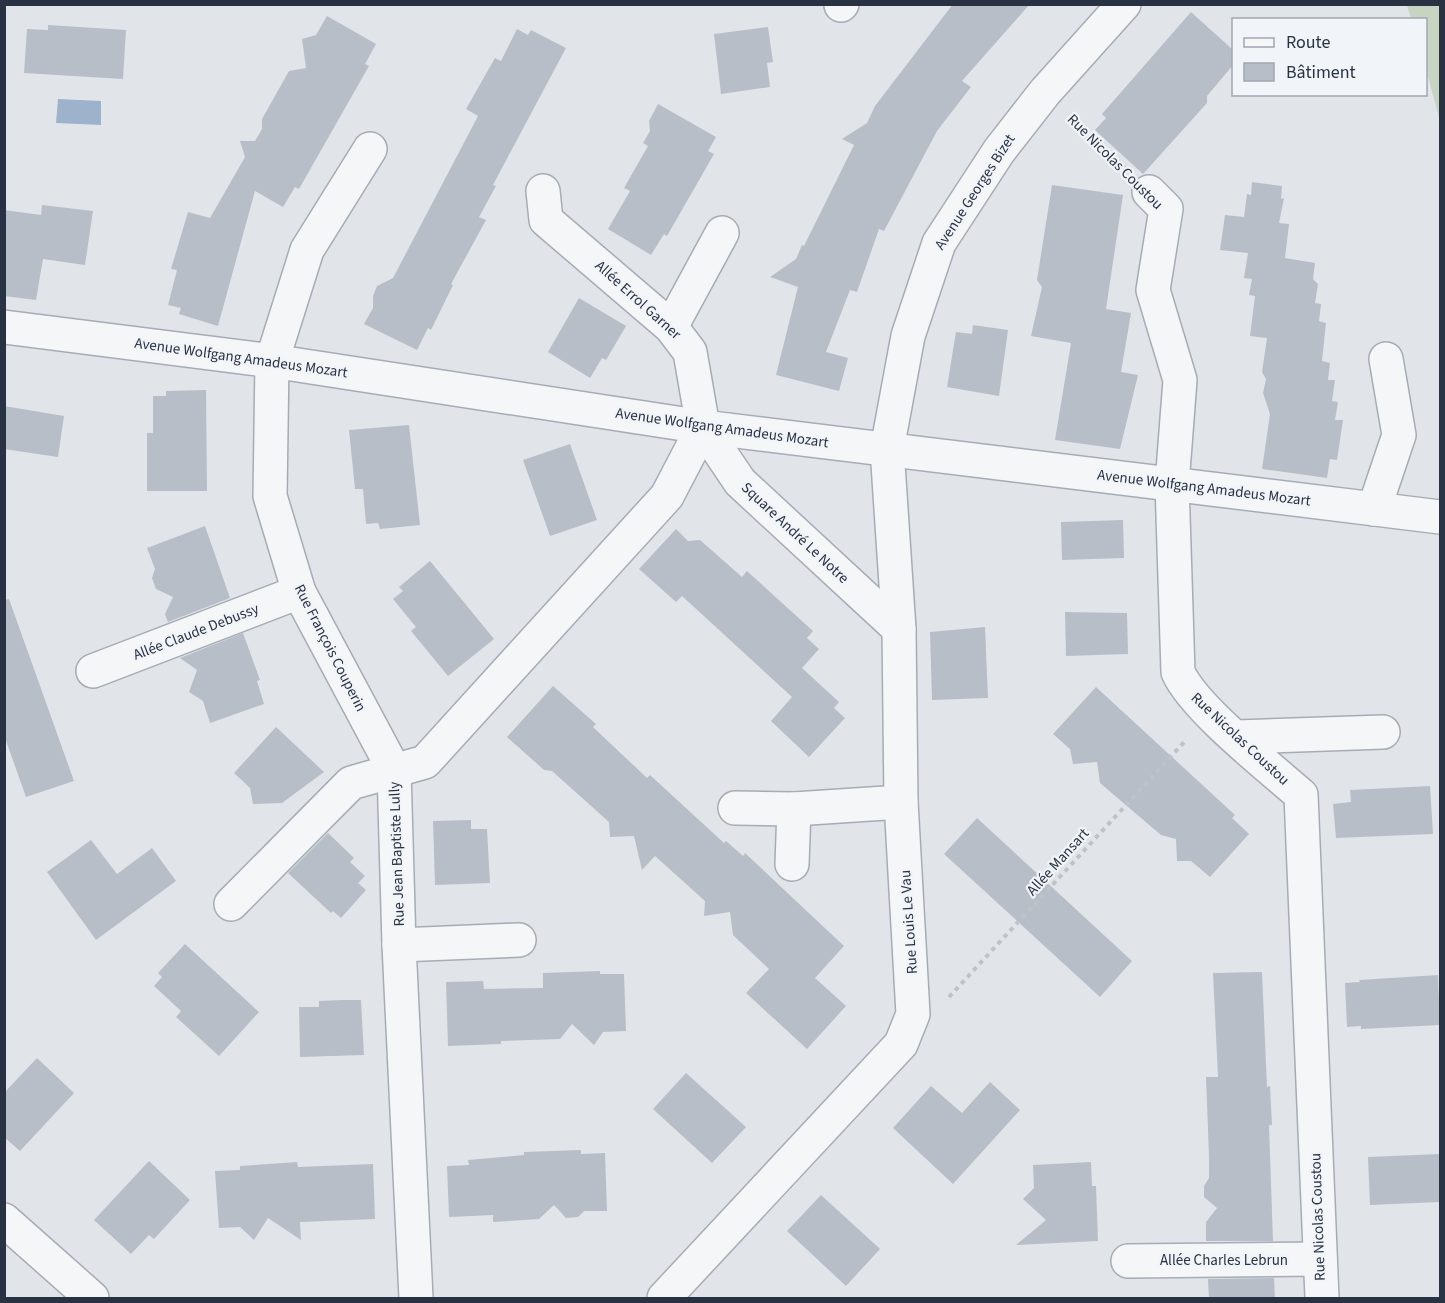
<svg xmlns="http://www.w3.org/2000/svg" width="1445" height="1303" font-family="'Source Sans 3',sans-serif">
  <rect width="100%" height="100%" fill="#e1e5ea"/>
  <!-- green -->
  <polygon fill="#c7d4c2" points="1407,5 1440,5 1440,121 1426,69 1426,20 1411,19"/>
  <!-- water -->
  <polygon fill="#9cb3cb" points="58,99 101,101 101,125 56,123"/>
  <!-- building -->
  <g fill="#b8bec8">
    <polygon points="953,4 1030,4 962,81 971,87 937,131 884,231 879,229 857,292 850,290 826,352 848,358 839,391 776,375 798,287 770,277 796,259 802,245 804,246 854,145 842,139 867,123 875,106"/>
    <polygon points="1191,12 1233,50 1233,65 1207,96 1207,103 1143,174 1095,130 1106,118 1102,114"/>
    <polygon points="327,16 376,44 365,64 369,66 299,189 295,187 283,207 255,191 218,326 179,314 181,308 168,305 177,270 171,269 188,212 210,218 245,157 240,141 255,141 262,129 262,119 289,71 306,68 302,39 316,35"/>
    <polygon points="48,25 126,30 123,79 24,73 27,29 48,30"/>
    <polygon points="768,27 773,62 767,63 770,87 721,94 714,34"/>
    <polygon points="517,29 528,35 531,30 566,48 493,185 496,186 479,217 486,220 451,284 453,285 431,330 428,328 417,350 364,324 373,308 373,296 377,286 393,278 478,116 466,109 495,58 501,61"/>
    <polygon points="658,104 716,137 708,151 714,154 667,236 664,234 651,255 608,229 630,191 624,188 648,146 643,143 650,131 649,121"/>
    <polygon points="1252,182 1282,186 1281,199 1284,198 1279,223 1289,224 1285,258 1315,263 1313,279 1318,284 1315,303 1321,304 1319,321 1326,323 1322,361 1330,363 1328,380 1335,380 1332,401 1338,402 1335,420 1343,420 1337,460 1330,459 1327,478 1262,469 1270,414 1263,393 1266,379 1262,372 1267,338 1250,336 1255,296 1249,295 1252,279 1244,278 1248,253 1220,250 1225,215 1244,217 1247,194 1251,195"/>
    <polygon points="1052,185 1123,195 1106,309 1131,313 1121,372 1138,375 1120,449 1055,440 1071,343 1031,336 1042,287 1037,280"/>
    <polygon points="42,205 93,211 85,265 43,259 36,300 4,296 4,210 41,215"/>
    <polygon points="579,298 626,326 606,360 602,358 590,378 548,352"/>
    <polygon points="973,325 1008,330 999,396 947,387 956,332 972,334"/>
    <polygon points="206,390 207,491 147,491 147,433 153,433 153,396 166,396 166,391"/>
    <polygon points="4,406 64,416 58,457 4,449"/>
    <polygon points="409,425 420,525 380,529 378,523 366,524 363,489 355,489 349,430"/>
    <polygon points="570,444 597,520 550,536 523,460"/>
    <polygon points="1123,520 1124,558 1062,560 1061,522"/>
    <polygon points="205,526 230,598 168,622 165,614 173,597 156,589 152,578 155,569 147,548"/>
    <polygon points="676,529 688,541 700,540 742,577 747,571 813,631 807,638 819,649 802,668 839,702 834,708 845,718 809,757 771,721 792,697 682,596 676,602 639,569"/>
    <polygon points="430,561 494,639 448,676 411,631 416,627 393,599 403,591 399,587"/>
    <polygon points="9,599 74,781 26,797 4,735 4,600"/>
    <polygon points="1065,612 1127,613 1128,654 1066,656"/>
    <polygon points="985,627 988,698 932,700 930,632"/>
    <polygon points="243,633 260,680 257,681 264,704 210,723 203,701 189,692 197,670 180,658"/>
    <polygon points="553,686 596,724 593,727 647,778 650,775 724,843 726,841 743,856 745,853 844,946 815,978 846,1006 807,1049 746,993 769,969 733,935 730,912 704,916 705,901 655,856 642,870 634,836 610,837 609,822 552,771 544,770 507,737"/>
    <polygon points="1096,687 1235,815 1232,818 1249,834 1210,877 1191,861 1177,861 1176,839 1161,835 1100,783 1097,762 1073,764 1070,749 1053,734"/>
    <polygon points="276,727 324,772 282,803 253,804 250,788 234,773"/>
    <polygon points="1430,786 1433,834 1336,838 1333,804 1351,802 1350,790"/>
    <polygon points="977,818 1132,961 1100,997 944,854"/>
    <polygon points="471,820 471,829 487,829 490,883 435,885 433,821"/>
    <polygon points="328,833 354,858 350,862 365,876 358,883 366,890 341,918 333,911 331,913 288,873"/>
    <polygon points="91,840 117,874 152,848 176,881 96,940 47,872"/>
    <polygon points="185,944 259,1012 219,1056 176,1017 181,1011 154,986 162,977 158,973"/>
    <polygon points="600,971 600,974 624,974 626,1031 603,1032 594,1045 572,1024 560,1039 501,1041 501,1044 448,1046 446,982 483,981 484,989 543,988 543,973"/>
    <polygon points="1262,972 1267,1087 1270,1086 1272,1125 1269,1125 1273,1241 1206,1241 1206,1222 1217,1208 1204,1197 1204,1186 1209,1178 1209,1156 1206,1077 1218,1077 1213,973"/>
    <polygon points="1438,975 1440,1025 1361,1029 1361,1026 1347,1027 1345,983 1360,982 1359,980"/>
    <polygon points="342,1000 361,1000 364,1055 300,1057 299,1007 319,1007 319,1001"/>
    <polygon points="37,1058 74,1093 20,1151 4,1137 4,1093"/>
    <polygon points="686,1073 746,1127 712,1163 653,1109"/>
    <polygon points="990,1082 1020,1110 953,1184 893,1128 931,1086 962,1113"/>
    <polygon points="581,1150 581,1154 605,1153 607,1211 584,1211 578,1217 566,1218 554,1205 539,1219 493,1222 493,1215 449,1217 447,1166 469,1165 468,1160 524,1155 524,1152"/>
    <polygon points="1440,1154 1440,1202 1370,1205 1368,1157"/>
    <polygon points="149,1161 190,1200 154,1239 149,1235 131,1254 94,1220"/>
    <polygon points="297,1162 298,1167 373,1164 375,1219 300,1222 301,1240 268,1218 254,1240 240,1227 219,1228 215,1171 240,1170 240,1166"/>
    <polygon points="1091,1162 1092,1186 1096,1186 1098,1241 1016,1245 1046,1220 1023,1199 1034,1188 1033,1165"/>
    <polygon points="821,1195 880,1249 846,1286 787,1231"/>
    <polygon points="1274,1278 1275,1299 1209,1299 1208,1279"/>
  </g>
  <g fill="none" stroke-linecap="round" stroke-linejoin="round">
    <!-- minor casing -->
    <g stroke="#a6acb5" stroke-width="36">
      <g id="minor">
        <polyline points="841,5 842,4"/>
        <polyline points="370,149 307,250 272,361 270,496 299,592 394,770 399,945 416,1298"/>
        <polyline points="543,191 546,220 671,327 690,352 703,427 740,482 899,629"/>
        <path d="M1149 192 1166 209 1153 290 1180 380 1172 484 1178 672C1193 707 1269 767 1301 795L1322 1298"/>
        <polyline points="4,327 272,361 703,427 1440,517"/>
        <polyline points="671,327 722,233"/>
        <polyline points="1374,509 1399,435 1386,359"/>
        <polyline points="93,671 299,592"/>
        <polyline points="1237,737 1383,732"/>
        <polyline points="735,808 794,809 901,802"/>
        <polyline points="792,864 794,809"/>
        <polyline points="231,904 351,783 425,762 667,496 703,427"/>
        <polyline points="399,945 519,940"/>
        <polyline points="4,1220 92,1298"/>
        <polyline points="1128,1261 1320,1259"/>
        <polyline points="664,1298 901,1044 913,1014 901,802 899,629 887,449 908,336 939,243 999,151 1045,92 1124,4"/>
      </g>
    </g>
    <!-- path -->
    <g stroke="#bfc3c9" stroke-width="4" stroke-dasharray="4.5 4.5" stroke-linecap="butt">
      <polyline points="1071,117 1125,168"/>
      <polyline points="949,997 1186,740"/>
    </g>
    <!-- minor -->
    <use href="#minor" stroke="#f4f6f8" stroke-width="33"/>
  </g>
  <g text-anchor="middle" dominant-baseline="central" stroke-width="4.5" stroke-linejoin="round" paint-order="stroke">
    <!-- street labels -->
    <g font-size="15" fill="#293243" stroke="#f1f4f8">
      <text transform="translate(1115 162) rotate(45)">Rue Nicolas Coustou</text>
      <text transform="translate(975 192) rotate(-57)">Avenue Georges Bizet</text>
      <text transform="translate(638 300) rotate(42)">Allée Errol Garner</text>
      <text transform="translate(241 358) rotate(8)">Avenue Wolfgang Amadeus Mozart</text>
      <text transform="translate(722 428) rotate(8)">Avenue Wolfgang Amadeus Mozart</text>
      <text transform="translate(1204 488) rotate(7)">Avenue Wolfgang Amadeus Mozart</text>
      <text transform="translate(795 533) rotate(43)">Square André Le Notre</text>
      <text transform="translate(196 632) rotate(-21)">Allée Claude Debussy</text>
      <text transform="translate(330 648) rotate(63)">Rue François Couperin</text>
      <text transform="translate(1240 739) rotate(43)">Rue Nicolas Coustou</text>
      <text transform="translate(397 854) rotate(-92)">Rue Jean Baptiste Lully</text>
      <text transform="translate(1058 862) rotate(-48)">Allée Mansart</text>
      <text transform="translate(909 922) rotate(-94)">Rue Louis Le Vau</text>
      <text transform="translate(1318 1217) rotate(-92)">Rue Nicolas Coustou</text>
      <text x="1224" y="1260">Allée Charles Lebrun</text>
    </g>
  </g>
  <!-- border -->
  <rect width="1445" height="1303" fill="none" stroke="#293243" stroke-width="12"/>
  <!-- legend -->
  <rect x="1232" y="18" width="195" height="78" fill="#f1f4f8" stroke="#a1a6b0" stroke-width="1.5"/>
  <rect x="1244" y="38" width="30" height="9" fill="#f4f6f8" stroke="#a1a6b0" stroke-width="1.5"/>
  <text x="1286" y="48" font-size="18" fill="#293243">Route</text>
  <rect x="1244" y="63" width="30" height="18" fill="#b8bec8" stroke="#a1a6b0" stroke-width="1.5"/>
  <text x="1286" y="78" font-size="18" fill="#293243">Bâtiment</text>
</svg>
